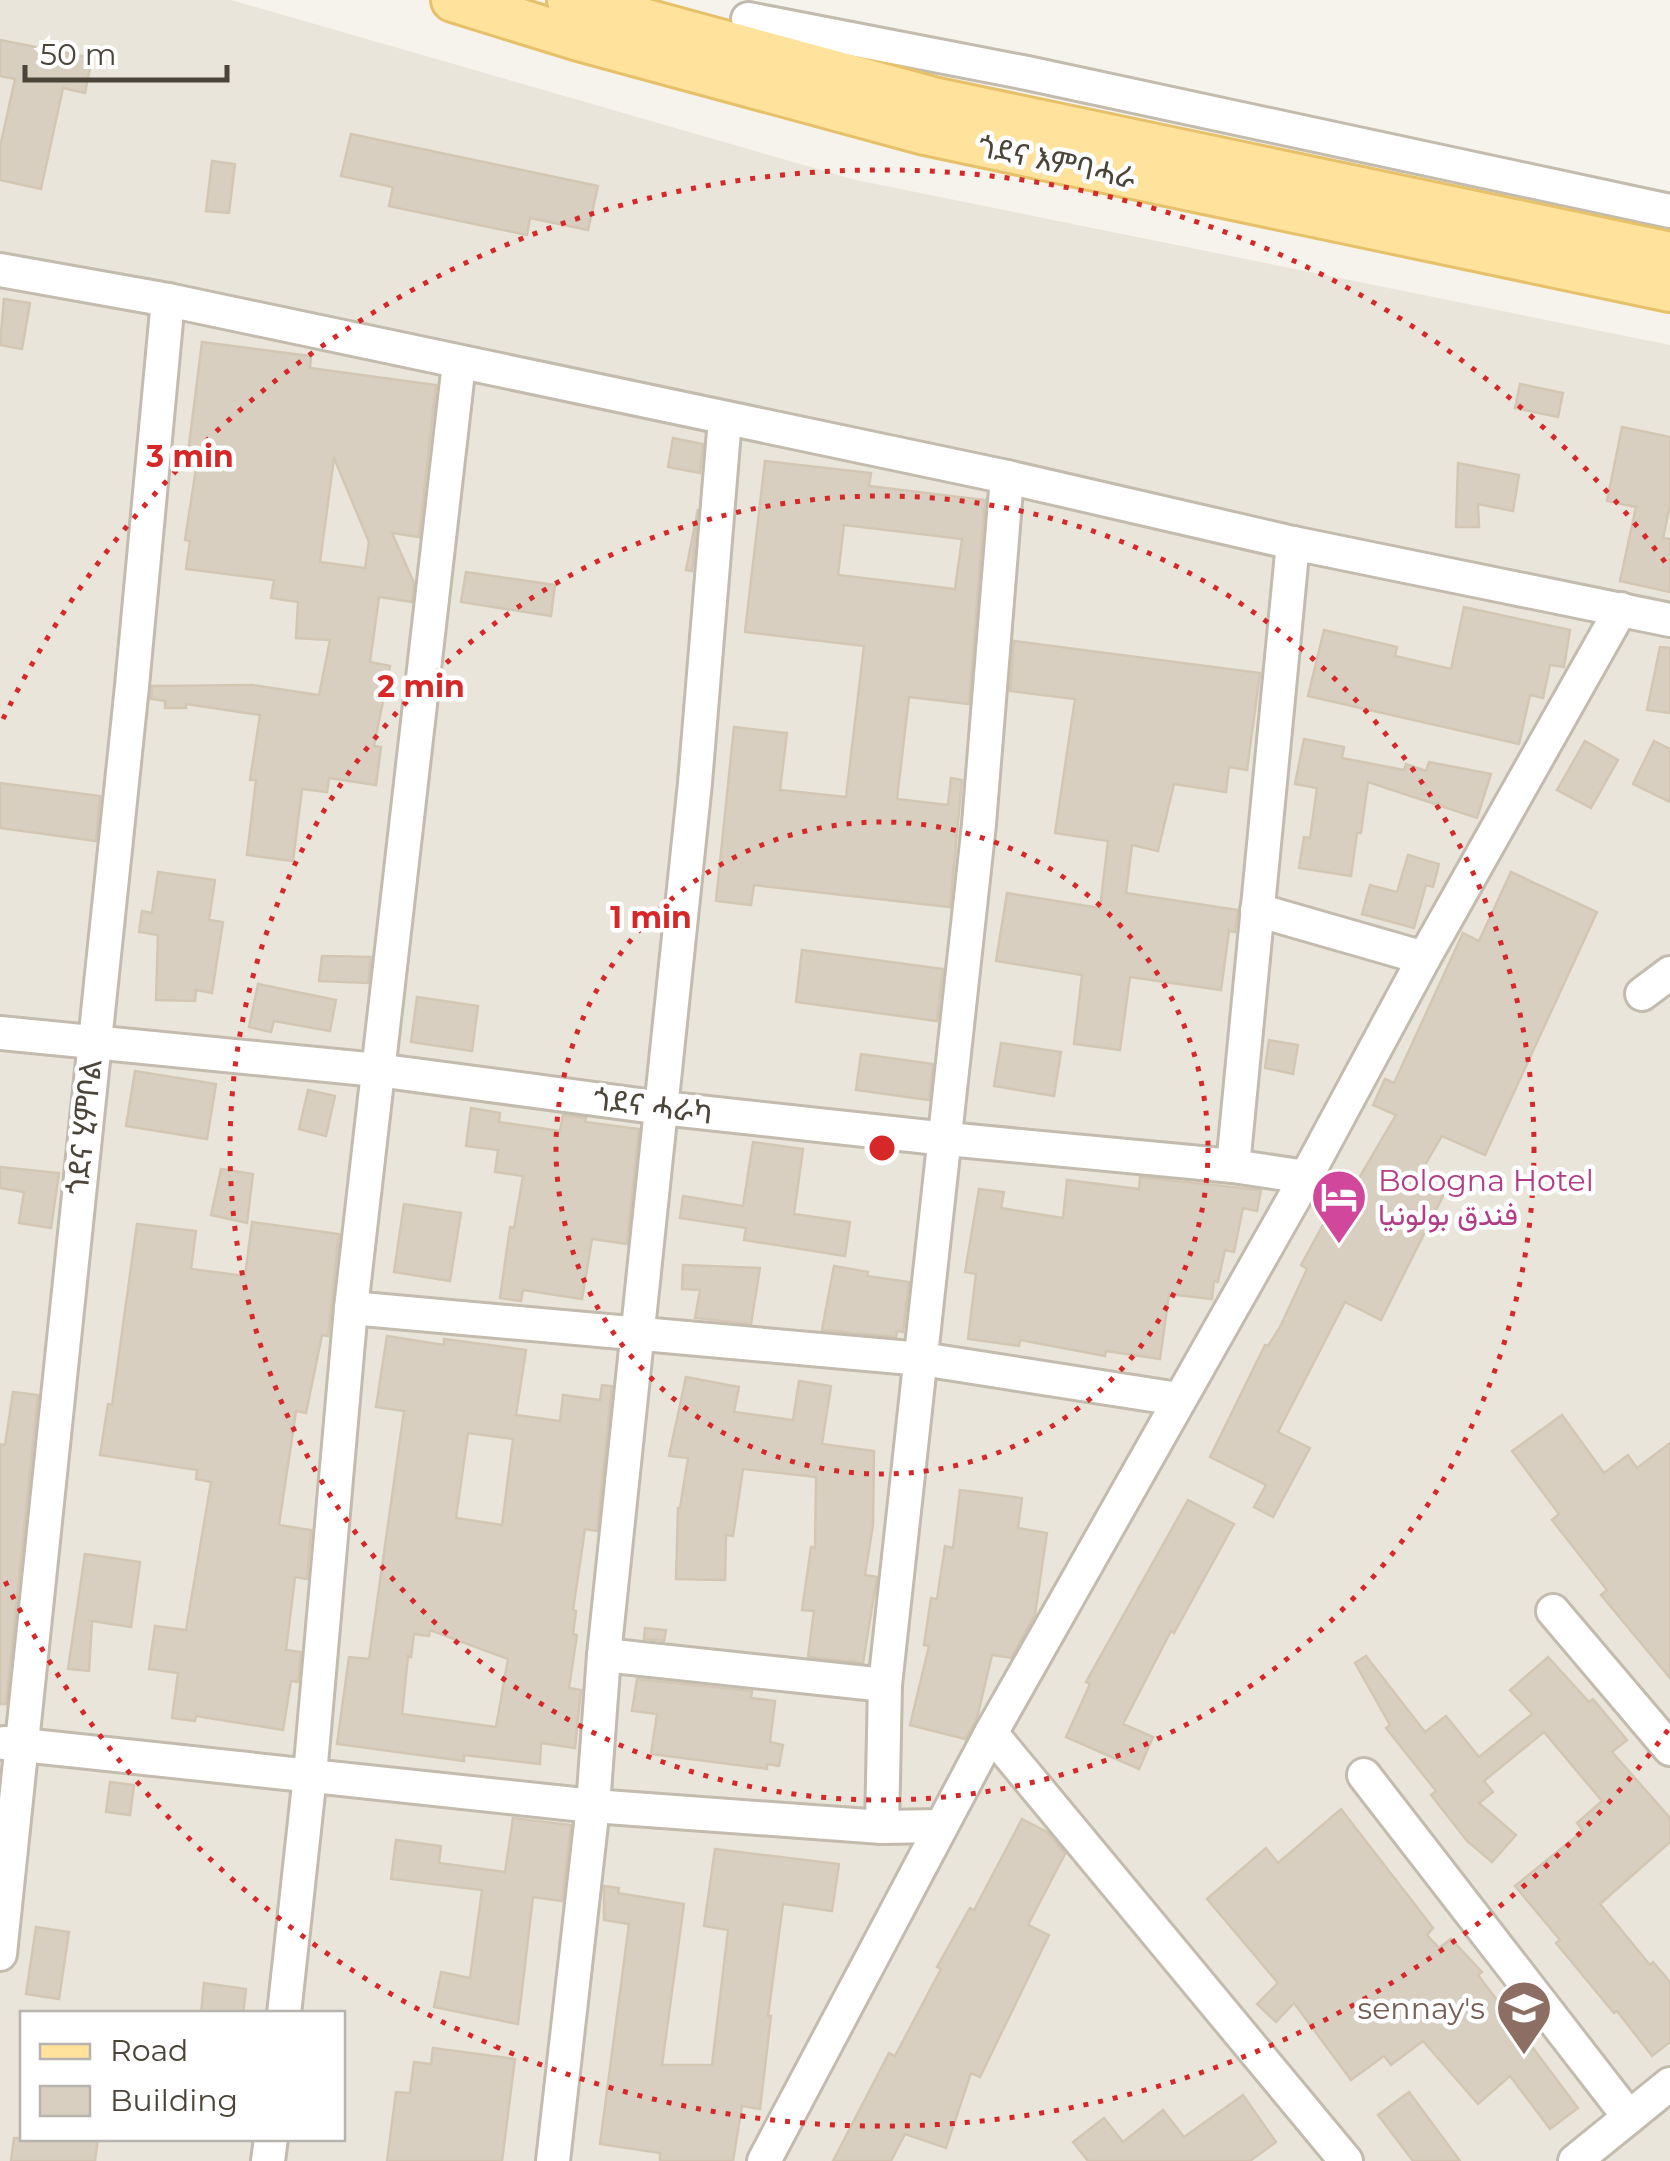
<svg xmlns="http://www.w3.org/2000/svg" width="1670" height="2161" font-family="Montserrat,Vazirmatn,'Noto Sans Ethiopic',sans-serif">
  <rect width="100%" height="100%" fill="#f6f3ec"/>
  <!-- residential -->
  <path fill="#eae5da" fill-rule="evenodd" d="M0 0H231L856 180 1670 345V2161H0ZM22 2014H342V2138H22Z"/>
  <!-- building -->
  <g fill="#d8cfc1" stroke="#d3c7b4" stroke-width="2.5" fill-rule="evenodd">
    <polygon points="0,40 92,58 85,93 63,88 41,189 0,180 0,147 15,79 0,76"/>
    <polygon points="351,134 598,186 588,230 530,218 527,235 389,206 393,187 341,176"/>
    <polygon points="212,161 235,164 229,213 206,211"/>
    <polygon points="4,299 30,303 22,349 0,345"/>
    <path d="M202 342 311 356 310 368 436 385 419 537 392 533 414 583 412 602 379 597 370 662 390 666 374 746 381 747 376 785 329 778 327 792 302 789 293 861 247 855 256 780H250L260 715 186 704V708H165V701L151 699 152 686 253 685 319 695 330 640 296 638 298 602 271 598 274 580 186 569 190 541 185 540 197 462 187 461ZM334 458 369 542 365 568 320 562Z"/>
    <polygon points="1520,384 1563,393 1558,417 1515,408"/>
    <polygon points="1622,427 1670,437 1670,505 1663,538 1670,539 1670,592 1620,581 1636,507 1607,501"/>
    <polygon points="673,438 703,444 700,473 668,467"/>
    <path d="M765 461 871 473 869 486 985 500 969 704 909 697 897 799 948 805 951 778 962 780 950 907 754 885 751 905 716 901 734 727 787 733 780 790 846 797 864 646 745 632ZM844 525 962 539 955 589 838 575Z"/>
    <polygon points="1458,463 1519,475 1513,511 1478,504 1479,527 1456,527"/>
    <polygon points="698,509 692,571 686,570"/>
    <polygon points="466,572 555,585 551,616 461,602"/>
    <polygon points="1464,607 1570,630 1564,667 1550,665 1543,698 1530,695 1519,744 1308,696 1324,630 1397,647 1395,656 1451,669"/>
    <polygon points="1014,641 1260,673 1247,770 1229,767 1226,792 1174,784 1158,851 1132,845 1126,893 1238,910 1235,932 1229,931 1221,990 1130,977 1120,1050 1074,1044 1082,975 996,961 1007,893 1100,908 1108,841 1055,833 1075,699 1010,691"/>
    <polygon points="1660,647 1670,648 1670,713 1647,710"/>
    <polygon points="1304,739 1344,747 1342,758 1404,770 1406,764 1426,771 1429,762 1491,774 1477,818 1368,782 1361,833 1357,833 1351,876 1299,868 1304,837 1310,838 1317,788 1295,784"/>
    <polygon points="1585,741 1618,760 1591,808 1557,790"/>
    <polygon points="1654,741 1670,749 1670,802 1633,784"/>
    <polygon points="0,783 100,796 96,841 0,828"/>
    <polygon points="1408,855 1439,864 1433,887 1426,885 1414,928 1362,914 1370,885 1397,892"/>
    <polygon points="158,872 215,880 209,920 223,922 220,941 212,993 196,990 195,1001 156,1000 158,935 139,932 142,911 152,913"/>
    <polygon points="1511,872 1597,912 1485,1155 1442,1136 1417,1178 1445,1192 1381,1320 1345,1302 1278,1432 1310,1448 1273,1517 1254,1507 1266,1485 1210,1457 1265,1345 1268,1346 1280,1327 1307,1269 1301,1265 1331,1210 1338,1214 1396,1115 1373,1105 1385,1079 1394,1083 1463,933 1479,941"/>
    <polygon points="802,950 943,969 937,1021 796,1002"/>
    <polygon points="322,956 371,957 368,983 319,981"/>
    <polygon points="258,984 336,1000 330,1031 274,1021 271,1032 249,1027"/>
    <polygon points="417,997 478,1006 472,1051 411,1042"/>
    <polygon points="1269,1040 1298,1045 1293,1074 1265,1068"/>
    <polygon points="1001,1043 1061,1052 1054,1096 994,1086"/>
    <polygon points="861,1054 933,1064 929,1100 856,1090"/>
    <polygon points="135,1071 216,1084 207,1139 126,1126"/>
    <polygon points="308,1090 335,1096 326,1136 299,1129"/>
    <polygon points="471,1108 500,1113 499,1122 560,1131 563,1115 586,1118 585,1122 639,1129 627,1244 592,1239 582,1299 523,1290 521,1301 500,1298 510,1227 514,1228 523,1176 495,1172 498,1150 466,1146"/>
    <polygon points="753,1142 803,1149 794,1214 850,1222 845,1256 744,1240 746,1228 680,1218 683,1196 743,1206"/>
    <polygon points="0,1167 59,1173 51,1228 19,1223 24,1192 0,1188"/>
    <polygon points="221,1169 253,1174 247,1223 211,1215"/>
    <polygon points="1140,1177 1261,1190 1257,1211 1243,1208 1234,1252 1225,1250 1218,1282 1214,1281 1212,1299 1169,1294 1160,1359 1106,1351 1105,1356 1020,1340 1019,1346 968,1339 976,1274 965,1272 979,1189 1004,1192 1001,1208 1063,1218 1067,1180 1139,1189"/>
    <polygon points="404,1204 461,1213 450,1281 394,1272"/>
    <polygon points="252,1222 339,1234 328,1336 322,1335 306,1413 296,1411 279,1525 311,1530 307,1579 295,1577 286,1650 301,1652 298,1682 291,1681 283,1730 196,1716 195,1721 172,1718 178,1673 149,1669 155,1626 186,1630 211,1482 196,1479 197,1470 100,1455 108,1404 112,1405 137,1224 196,1231 191,1269 245,1276"/>
    <polygon points="683,1265 760,1268 751,1324 695,1318 700,1290 682,1289"/>
    <polygon points="834,1266 868,1272 867,1276 909,1282 903,1332 897,1331 896,1337 822,1330"/>
    <path d="M387 1336 444 1345V1339L526 1350 516 1415 560 1421 563 1395 600 1400 602 1385 612 1386 597 1531 585 1529 573 1610 576 1611 573 1634 577 1635 569 1688 581 1690 575 1748 541 1743 540 1764 464 1755V1761L337 1744 349 1657 369 1659 404 1411 376 1407ZM468 1433 513 1439 502 1525 456 1518ZM430 1630 508 1659 496 1727 402 1714 408 1656 411 1657 414 1634 429 1636Z"/>
    <polygon points="686,1377 739,1387 734,1412 793,1420 799,1381 831,1386 822,1444 874,1451 873,1525 865,1575 877,1577 863,1663 808,1657 814,1611 802,1610 811,1547 815,1548 816,1477 743,1469 733,1536 726,1535 725,1580 676,1579 678,1508 680,1508 688,1458 669,1456"/>
    <polygon points="13,1392 38,1395 6,1704 0,1704 0,1444 5,1445"/>
    <polygon points="1562,1415 1604,1473 1628,1455 1637,1468 1670,1443 1670,1678 1601,1595 1607,1590 1552,1520 1559,1514 1512,1451"/>
    <polygon points="960,1490 1022,1498 1018,1528 1047,1533 1035,1614 1011,1658 992,1655 977,1718 965,1739 910,1725 929,1646 924,1645 931,1598 937,1599 945,1546 953,1548"/>
    <polygon points="1188,1500 1234,1524 1174,1633 1171,1631 1123,1724 1153,1737 1139,1769 1066,1737 1090,1684 1086,1682"/>
    <polygon points="85,1554 140,1562 131,1627 92,1621 89,1671 68,1669"/>
    <polygon points="645,1628 666,1630 664,1641 644,1639"/>
    <polygon points="1366,1656 1425,1732 1446,1716 1479,1757 1532,1714 1510,1690 1548,1657 1589,1702 1593,1699 1627,1740 1612,1752 1670,1818 1670,1842 1600,1904 1650,1965 1653,1962 1670,1982 1670,2042 1652,2056 1617,2011 1614,2013 1556,1943 1560,1940 1515,1886 1583,1831 1577,1823 1602,1801 1544,1732 1484,1781 1493,1792 1479,1803 1516,1835 1492,1862 1467,1841 1431,1795 1436,1791 1386,1728 1390,1725 1355,1663"/>
    <polygon points="637,1679 752,1691 751,1698 775,1701 770,1742 783,1745 779,1766 767,1764 767,1769 651,1754 657,1714 632,1711"/>
    <polygon points="110,1782 134,1785 130,1815 106,1812"/>
    <polygon points="1341,1809 1433,1928 1427,1935 1439,1948 1451,1939 1482,1972 1478,1975 1578,2108 1550,2129 1510,2076 1478,2104 1423,2041 1391,2065 1384,2056 1351,2080 1294,2003 1276,2022 1257,2004 1278,1983 1207,1899 1266,1848 1278,1863"/>
    <polygon points="513,1818 571,1825 562,1901 533,1897 518,2024 434,2007 441,1972 470,1978 482,1890 391,1879 396,1840 441,1846 439,1863 505,1872"/>
    <polygon points="1022,1819 1047,1832 1065,1854 1028,1925 1049,1935 980,2077 971,2073 946,2148 905,2134 891,2161 833,2161 889,2053 895,2056 941,1969 937,1967 970,1908 974,1910"/>
    <polygon points="715,1849 839,1864 832,1911 783,1904 768,2016 771,2016 760,2109 742,2106 733,2161 660,2161 660,2153 600,2144 629,1924 604,1920 604,1886 619,1888 618,1893 684,1904 662,2065 712,2065 728,1930 704,1926"/>
    <polygon points="36,1927 69,1932 59,1999 26,1994"/>
    <polygon points="204,1983 246,1989 243,2014 201,2014"/>
    <polygon points="433,2048 515,2059 502,2161 387,2161 396,2092 410,2093 414,2062 431,2064"/>
    <polygon points="1409,2092 1460,2161 1413,2161 1378,2115"/>
    <polygon points="1243,2095 1276,2142 1250,2161 1088,2161 1073,2142 1104,2118 1123,2142 1163,2110 1184,2137"/>
    <polygon points="14,2138 98,2138 95,2161 11,2161"/>
  </g>
  <g fill="none" stroke-linecap="round" stroke-linejoin="round">
    <!-- minor casing -->
    <g stroke="#c2bbae" stroke-width="38">
      <g id="minor">
        <polyline points="748,19 1027,73 1670,211"/>
        <polyline points="0,270 168,300 1007,477 1293,543 1670,620"/>
        <polyline points="1257,910 1424,958"/>
        <polyline points="1642,994 1670,973"/>
        <polyline points="0,1033 377,1070 662,1108 947,1139 1233,1166 1306,1177"/>
        <polyline points="1233,1166 1293,543"/>
        <polyline points="351,1308 922,1359 1178,1399"/>
        <polyline points="1553,1611 1670,1749"/>
        <polyline points="604,1655 885,1685"/>
        <polyline points="991,1733 1346,2161"/>
        <polyline points="4,1743 593,1806 882,1827 940,1826"/>
        <polyline points="1364,1775 1629,2117"/>
        <polyline points="882,1827 885,1685 979,824 1007,477"/>
        <polyline points="0,1954 132,686 168,300"/>
        <polyline points="284,2014 310,1775 351,1308 459,363"/>
        <polyline points="268,2161 271,2138"/>
        <polyline points="553,2161 593,1806 604,1655 695,783 725,419"/>
        <polyline points="764,2161 991,1733 1306,1177 1424,958 1621,609"/>
        <polyline points="1575,2161 1670,2084"/>
      </g>
    </g>
    <!-- major casing -->
    <g stroke="#e6c16a" stroke-width="48">
      <g id="major">
        <polyline points="453,0 579,39 925,133 1670,290"/>
        <polyline points="569,0 933,99 1670,254"/>
      </g>
    </g>
    <!-- minor -->
    <use href="#minor" stroke="#fff" stroke-width="32"/>
    <!-- major -->
    <use href="#major" stroke="#ffe39c" stroke-width="42"/>
  </g>
  <!-- distance rings -->
  <g fill="none" stroke="#d62828" stroke-width="5" stroke-dasharray="5 10">
    <circle cx="882" cy="1148" r="326"/>
    <circle cx="882" cy="1148" r="652"/>
    <path d="M1668 1730A978 978 0 0 1 3 1577M3 719A978 978 0 0 1 1668 566"/>
  </g>
  <!-- icons -->
  <defs>
    <g id="hotel-pin" transform="scale(2.875)"><path d="M0 17L-7.5 6A9.5 9.5 0 1 1 7.5 6Z" fill="#d1479c" stroke="#fff"/><path d="M-6-4.5h1.5V1H6V5H4.5V3h-9V5H-6ZM-4 0a1.8 1.8 0 1 1 3.6 0ZM.5 0V-2.5h3Q6-2.5 6 0Z" fill="#fff"/></g>
    <g id="school-pin" transform="scale(2.875)"><path d="M0 17L-7.5 6A9.5 9.5 0 1 1 7.5 6Z" fill="#8d6e63" stroke="#fff"/><path d="M0-5L7-2L0 1L-7-2ZM-4 1L0 2.5L4 1V4Q0 6-4 4Z" fill="#fff"/></g>
  </defs>
  <g fill-rule="evenodd">
    <use href="#hotel-pin" x="1339" y="1197"/>
    <use href="#school-pin" x="1524" y="2008"/>
  </g>
  <g text-anchor="middle" dominant-baseline="central" stroke-width="9" stroke-linejoin="round" paint-order="stroke">
    <!-- street labels -->
    <g font-size="30" fill="#4b4439" stroke="#fff">
      <text transform="translate(1057 162) rotate(12)">ጎደና እምባሓራ</text>
      <text transform="translate(653 1106) rotate(7)">ጎደና ሓራካ</text>
      <text transform="translate(84 1127) rotate(-84)">ጎደና ሂምቦል</text>
    </g>
    <!-- hotel labels -->
    <g font-size="30" fill="#b23c85" stroke="#fff" text-anchor="start">
      <text x="1378" y="1180">Bologna Hotel<tspan x="1378" dy="34">فندق بولونيا</tspan></text>
    </g>
    <!-- education labels -->
    <g font-size="30" fill="#785e54" stroke="#fff" text-anchor="end">
      <text x="1485" y="2008">sennay's</text>
    </g>
  </g>
  <circle cx="882" cy="1148" r="15" fill="#d62828" stroke="#fff" stroke-width="5"/>
  <g font-size="30" text-anchor="middle" font-weight="bold" fill="#d62828" stroke="#fff" stroke-width="9" stroke-linejoin="round" paint-order="stroke">
    <text x="190" y="467">3 min</text>
    <text x="421" y="697">2 min</text>
    <text x="651" y="928">1 min</text>
  </g>
  <!-- legend -->
  <rect x="20" y="2011" width="325" height="130" fill="#ffffff" stroke="#b7b4b0" stroke-width="2.5"/>
  <rect x="40" y="2044" width="50" height="15" fill="#ffe39c" stroke="#b7b4b0" stroke-width="2.5"/>
  <text x="110" y="2061" font-size="30" fill="#4b4439">Road</text>
  <rect x="40" y="2086" width="50" height="30" fill="#d8cfc1" stroke="#b7b4b0" stroke-width="2.5"/>
  <text x="110" y="2111" font-size="30" fill="#4b4439">Building</text>
  <!-- scale -->
  <path d="M25 65v15h202v-15" fill="none" stroke="#4b4439" stroke-width="5"/>
  <text x="40" y="65" font-size="30" fill="#4b4439" stroke="#ffffff" stroke-width="8" paint-order="stroke">50 m</text>
</svg>
